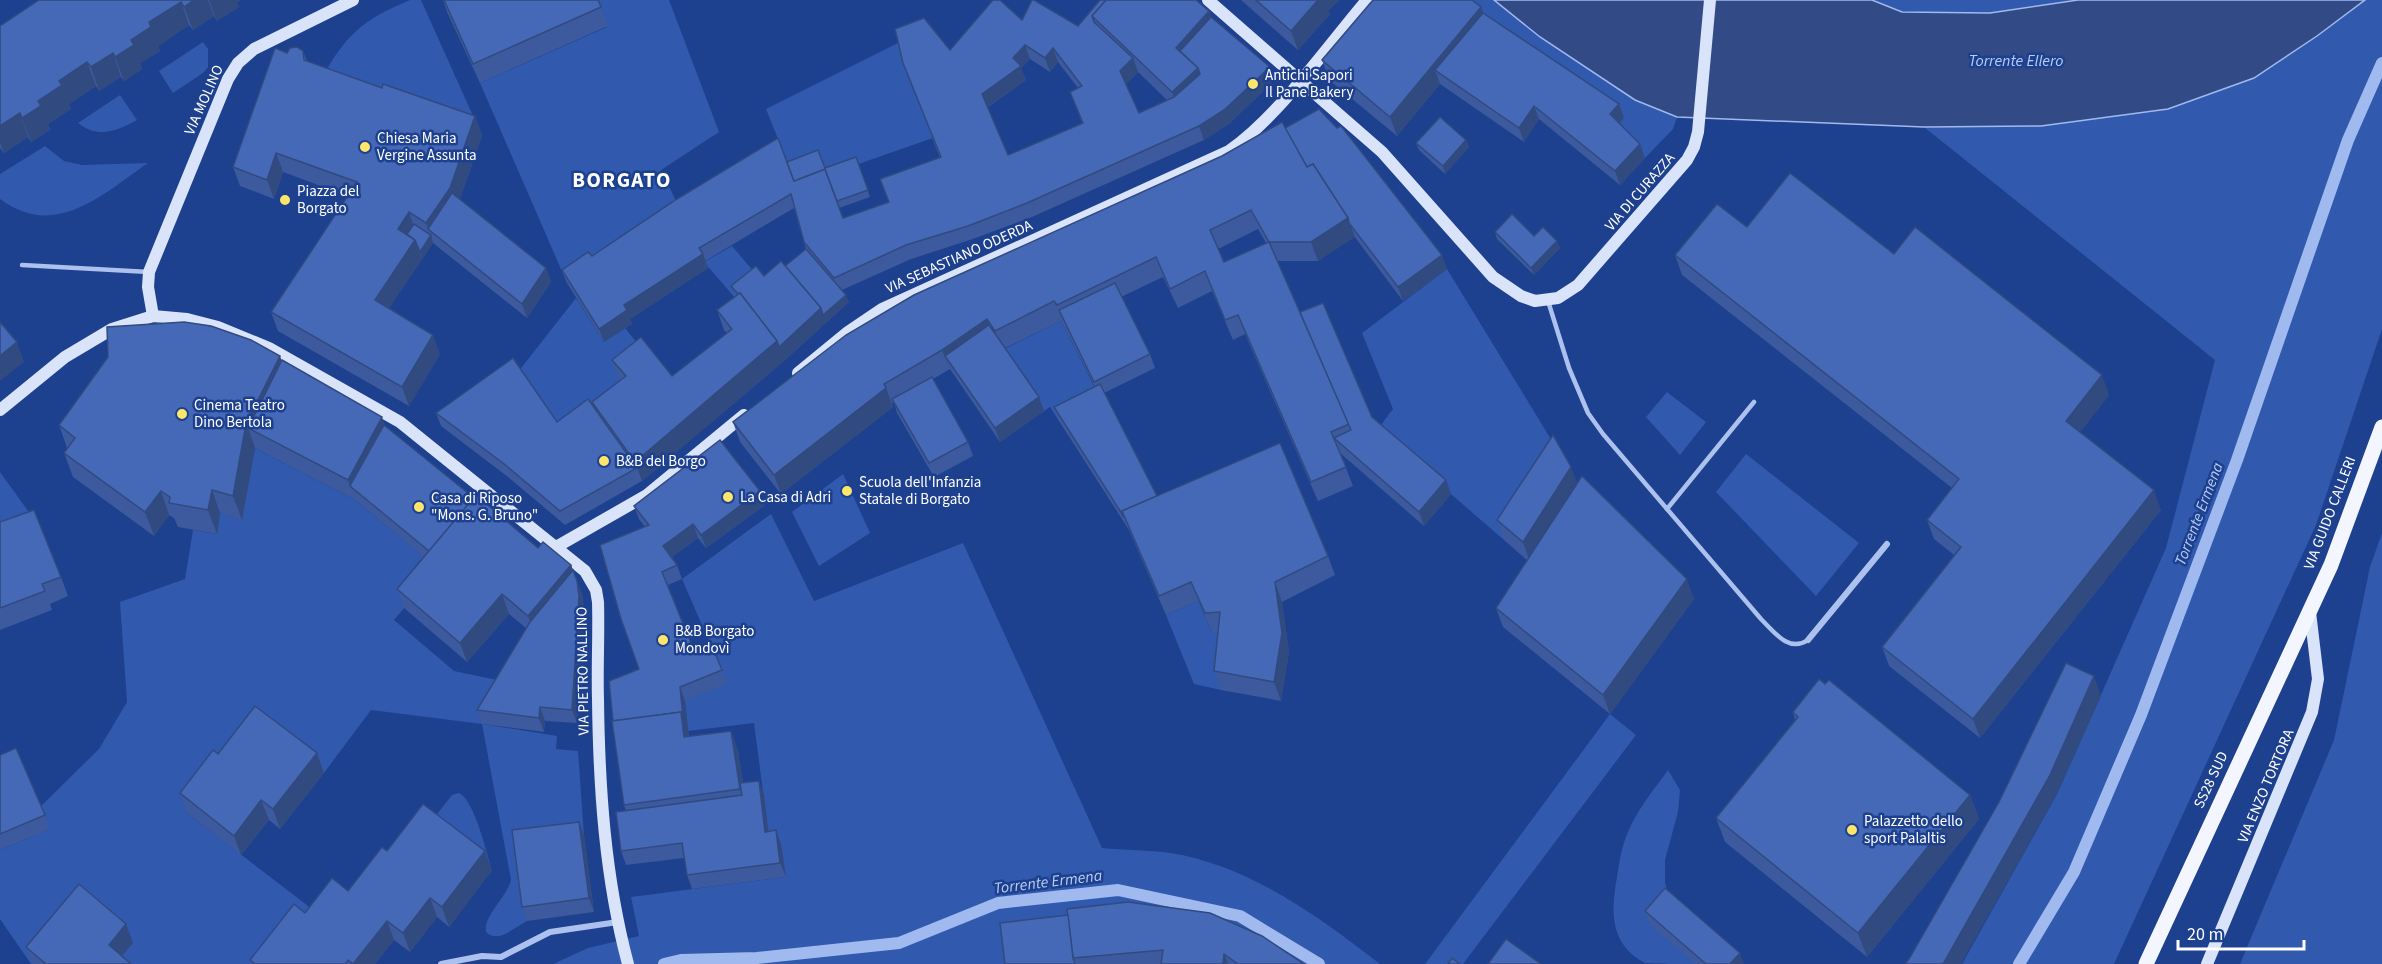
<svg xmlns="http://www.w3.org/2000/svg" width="2382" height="964" viewBox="0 0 2382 964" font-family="'Source Sans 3',sans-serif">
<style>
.green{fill:#3159ad}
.water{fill:#324b86;stroke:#a0baef;stroke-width:1.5}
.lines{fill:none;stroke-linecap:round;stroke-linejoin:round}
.stream{stroke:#a0baef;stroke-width:12}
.lane{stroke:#acc1ed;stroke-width:4.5}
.street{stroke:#acc1ed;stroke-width:6}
.secondary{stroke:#d9e3fa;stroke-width:12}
.primary{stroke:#f3f6ff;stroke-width:15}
.wall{fill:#3c5a9d;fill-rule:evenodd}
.shaded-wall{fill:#314a80}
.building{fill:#4669b7;stroke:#314a80;stroke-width:1.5;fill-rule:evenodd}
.poi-dot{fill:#fde66b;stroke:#1d408f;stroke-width:2}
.labels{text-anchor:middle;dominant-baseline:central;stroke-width:5;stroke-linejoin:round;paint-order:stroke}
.poi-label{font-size:15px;fill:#fff;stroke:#1d408f;text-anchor:start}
.street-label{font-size:15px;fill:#fff;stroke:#1d408f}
.water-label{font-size:16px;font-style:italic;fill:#b8ccf4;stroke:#1d408f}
.district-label{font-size:21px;font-weight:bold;letter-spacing:1.5px;fill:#fff;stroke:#1d408f}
</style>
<rect width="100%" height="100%" fill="#1d408f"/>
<g class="green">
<path d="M410 0H421L482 136 391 104 320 82C344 36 362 20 410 0Z"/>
<polygon points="596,0 669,0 719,132 661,170 682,213 567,283 480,83 607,27"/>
<polygon points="1456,0 1494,0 1540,37 1635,100 1677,117 1673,129 1645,158 1615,128 1623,118"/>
<polygon points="1872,0 2078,0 1990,13 1902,12"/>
<polygon points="2365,0 2382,0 2382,329 2316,525 2114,964 1962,964 2057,794 2166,548 2215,360 1924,127 2041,126 2317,36"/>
<polygon points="203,42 208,49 208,67 203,73 173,93 159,71"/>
<polygon points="900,42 933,138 827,175 821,157 790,169 766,109"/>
<path d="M120 95 137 120C117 131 98 139 78 123Z"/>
<path d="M45 146 64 161 82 165 148 163C102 195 55 240 0 199V174Z"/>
<polygon points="732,246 761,280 736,299 704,262"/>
<polygon points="1447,269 1560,454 1504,540 1377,430 1393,409 1362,333"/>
<polygon points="576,298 604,342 625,328 648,357 633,395 562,435 518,372"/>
<polygon points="1061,321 1101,400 1059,421 1050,407 1044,411 1002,350"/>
<polygon points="1667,392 1706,422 1680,455 1646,417"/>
<path d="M255 448 355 500 438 568 394 620 454 671 507 682 483 724 557 736 556 749 578 751 584 835 518 844 527 921C515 927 498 944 486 932 483 916 507 897 511 880L482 724 371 710 324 773 262 725 187 813 312 909 269 964H31L0 919V850L49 829 40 807 99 749 127 702 120 602 185 579 193 530 217 534 220 513 242 519Z"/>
<polygon points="1746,454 1859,543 1816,596 1716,492"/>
<polygon points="0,472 41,529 0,544"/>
<polygon points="843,474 870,533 819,566 792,512"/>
<path d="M771 514 814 601 963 543 1102 848C1125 850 1149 850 1171 853 1250 866 1318 916 1380 964H553L588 948 639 936 631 897 785 877 770 846 754 723 688 731 685 701 715 655 682 579Z"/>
<polygon points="2382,533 2382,964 2240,964 2334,740 2370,567"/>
<polygon points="1198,601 1212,632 1227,631 1221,690 1194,684 1166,615"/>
<polygon points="1610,714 1636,735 1463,964 1425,964"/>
<path d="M1668 770 1680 790 1678 812 1665 860V882L1670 902 1695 964C1684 964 1653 964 1645 963 1609 944 1611 911 1617 877 1619 864 1621 850 1626 837 1635 812 1653 791 1668 770Z"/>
<path d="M459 793C475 801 486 852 492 870L430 823 452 795Z"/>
</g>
<polygon class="water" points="1494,0 1872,0 1902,12 1990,13 2078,0 2365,0 2317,36 2254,78 2168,109 2041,126 1924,127 1677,117 1635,100 1540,37"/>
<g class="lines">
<g class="stream">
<polyline points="664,964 681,960 757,958 899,943 998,903 1118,890 1240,916 1319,964"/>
<polyline points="2019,964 2074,872 2141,715 2237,460 2348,140 2382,63"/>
</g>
<g class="lane">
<polyline points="22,265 149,272"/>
<path d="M1548 301 1569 368 1588 413 1603 434 1761 619C1774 632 1789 653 1808 640"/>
<polyline points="1667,509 1754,402"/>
</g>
<g class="street">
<polyline points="1808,640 1887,544"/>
<polyline points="441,964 482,956 501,957 550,932 618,922"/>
</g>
<g class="secondary">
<polyline points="1208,0 1382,152 1493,277 1521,296 1535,301 1558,298 1578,285 1687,160 1694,147 1698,132 1710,0"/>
<polyline points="153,316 148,287 149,272 228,79 238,63 254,49 353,0"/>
<path d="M798 373 848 332 882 309 1229 151C1279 116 1327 47 1367 0"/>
<path d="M0 410 65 357 112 329 153 316 187 319 218 327 269 348 400 422 585 571 596 590 598 602C599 635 597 667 598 699 599 788 605 878 628 964"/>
<polyline points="556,547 647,495 744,415"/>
<polyline points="2207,964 2312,712 2318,679 2310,612"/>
</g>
<polyline class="primary" points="2146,964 2331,565 2382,427"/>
</g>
<g class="wall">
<polygon points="39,0 241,0 237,3 239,7 217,21 214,16 193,30 189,25 158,46 160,51 140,63 142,69 124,81 121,77 99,91 96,86 69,104 71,109 48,124 50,130 31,142 28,137 4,153 0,148 0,26"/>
<polygon points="443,0 598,0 608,26 480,83 447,12"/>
<path d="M1100 0 1209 11 1211 17 1275 80 1229 124 1204 140 1032 217 973 239 911 259 842 290 849 302 784 361 642 481 565 525 508 477 441 426 436 413 557 422 594 407 592 402 620 380 612 360 672 376 727 333 724 330 717 310 735 296 731 286 764 276 785 266 806 249 794 208 705 261 708 268 630 319 632 324 604 342 567 283 562 270 592 256 856 157 870 197 839 208 843 218 888 202 940 158 903 63 950 50 1022 20 1078 26ZM1030 59 1050 72 1058 62 1078 88 1070 92 1082 123 1008 155 988 107 1026 80 1021 68ZM1138 72 1167 100 1139 113 1126 84Z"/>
<polygon points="1241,0 1339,0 1328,11 1330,14 1298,50"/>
<polygon points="1483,13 1624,118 1619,123 1640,144 1645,158 1620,185 1539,119 1524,142 1440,84 1397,136 1329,80 1322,60"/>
<polygon points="303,51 307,61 382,88 475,116 482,136 460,199 546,268 551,282 527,318 433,243 389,308 440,354 409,406 278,331 271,312 348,196 283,172 274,199 240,186 233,167"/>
<path d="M1285 128 1447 269 1403 301 1354 236 1318 261H1277L1300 312 1372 417 1451 494 1424 526 1340 453 1353 486 1318 501 1245 334 1233 340 1212 291 1178 308 1163 277 1121 297 1150 354 1155 368 1104 393 1157 496 1328 556 1335 575 1282 602 1289 652 1281 701 1221 690 1214 671 1218 632H1212L1198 601 1166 615 1129 530 1059 421 1054 407 1095 387 1061 321 1005 348 1044 411 1000 442 950 369 933 379 968 442 973 456 934 477 897 413 894 402 892 403 893 407 781 494 740 442 733 422ZM1258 229 1266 243 1224 262 1218 249Z"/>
<polygon points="1466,140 1469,147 1445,174 1419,150 1416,143"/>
<polygon points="1747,227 1894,254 2109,395 2080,432 2161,510 1980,738 1889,666 1882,647 1954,555 1934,539 1927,520 1952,488 1682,275 1675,255"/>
<polygon points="1495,232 1534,236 1557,241 1560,248 1534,275 1497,239"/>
<polygon points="282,360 386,427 538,548 571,565 582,594 584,609 577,723 545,721 544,732 482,724 477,710 526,628 509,614 467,662 404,608 397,589 424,557 355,500 255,448 242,520 220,513 217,534 178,527 174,518 169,515 154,536 73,477 64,453 67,448 59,425"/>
<polygon points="1577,483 1694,599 1610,714 1503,627 1496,608 1527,560 1504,540 1497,520"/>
<polygon points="760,491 765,505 706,548 698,538 672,557 677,565 682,579 668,585 693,648 722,670 727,684 685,701 689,737 731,731 738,751 743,783 764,794 768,832 776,830 781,844 786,877 692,889 687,875 684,858 626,865 621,851 626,811 624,805 614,721 639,669 645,527 639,519 634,506"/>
<polygon points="0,522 61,577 68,596 50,604 52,610 0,630"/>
<polygon points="1793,712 1970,795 1979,819 1867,957 1725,842 1716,818 1795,720"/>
<polygon points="218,754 324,773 280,829 269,820 241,855 187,813 180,793"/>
<polygon points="0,755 45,815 50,829 0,850"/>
<polygon points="579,822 584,835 594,912 527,921 522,907"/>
<polygon points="387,851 492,870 449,927 437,917 410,952 394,940 375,964 252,964 250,960 305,913 348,891"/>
<polygon points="1645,911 1744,964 1695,964 1650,925"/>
<polygon points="1000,923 1304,964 1005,964"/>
<polygon points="133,943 122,956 131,964 32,964 26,947"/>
</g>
<g class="shaded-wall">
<polygon points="194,0 208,0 214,16 193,30 184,7"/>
<polygon points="209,0 241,0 237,3 239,7 217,21"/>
<polygon points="1318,0 1339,0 1328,11 1330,14 1298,50 1291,31"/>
<polygon points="181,2 189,25 158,46 160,51 140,63 142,69 124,81 115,57 149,22"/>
<polygon points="1481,7 1488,27 1435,70 1440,84 1397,136 1390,117"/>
<polygon points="1209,11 1216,30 1187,62 1176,48"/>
<polygon points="1025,45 1030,59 1021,68 1026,80 987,107 982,94"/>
<polygon points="1053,48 1058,62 1050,72 1045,58"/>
<polygon points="113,53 121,77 99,91 91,67"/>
<polygon points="1133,58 1138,72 1125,85 1120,71"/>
<polygon points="87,62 96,86 69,104 71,109 48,124 50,130 31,142 22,118 59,81"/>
<polygon points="1270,67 1275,80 1229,124 1204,140 1199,126"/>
<polygon points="1198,68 1205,88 1179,111 1172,92"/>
<polygon points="1619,104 1624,118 1615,128 1610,114"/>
<polygon points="1534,106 1539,119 1524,142 1519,128"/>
<polygon points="20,113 28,137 4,153 0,143 0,126"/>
<polygon points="475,116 482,136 457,207 428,229 426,223"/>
<polygon points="1466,140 1469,147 1445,174 1443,166"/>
<polygon points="1640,144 1645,158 1620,185 1615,171"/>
<polygon points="276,153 283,172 274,199 267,180"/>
<polygon points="409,212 416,232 408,244 398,229"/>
<polygon points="1348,218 1355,237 1318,261 1311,242"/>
<polygon points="431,235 433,243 422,259 420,252"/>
<polygon points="415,240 422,259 382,319 375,300"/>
<polygon points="1557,241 1560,248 1534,275 1531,268"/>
<polygon points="703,254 708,268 630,319 632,324 604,342 599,329 624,305"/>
<polygon points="1442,255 1447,269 1403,301 1398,287"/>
<polygon points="546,268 551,282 527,318 522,304"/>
<polygon points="846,295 849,302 784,361 642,481 635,462 777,341 821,308"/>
<polygon points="987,319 994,339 945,356 950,369 942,350"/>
<polygon points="433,335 440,354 409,406 402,387"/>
<polygon points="17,342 24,362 0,381 0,356"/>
<polygon points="280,356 289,380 248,428 255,448 242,520 233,496 246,424"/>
<polygon points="2102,375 2109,395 2073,441 2066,421"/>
<polygon points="886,388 893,407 781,494 774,475"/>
<polygon points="1039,397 1044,411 1000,442 995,428"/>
<polygon points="382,417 389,437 350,486 348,480"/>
<polygon points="1571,467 1579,487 1530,562 1523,542"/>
<polygon points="1446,480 1451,494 1424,526 1419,512"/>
<polygon points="212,490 220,513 217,534 208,510"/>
<polygon points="2154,490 2161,510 1980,738 1973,719"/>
<polygon points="161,491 169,515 154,536 145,512"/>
<polygon points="760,491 765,505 706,548 701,535"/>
<polygon points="693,524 698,538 668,560 663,546"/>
<polygon points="571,565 582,594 584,609 577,723 572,710 535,636 528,616"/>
<polygon points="1687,579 1694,599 1610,714 1603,695"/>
<polygon points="1275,582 1282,602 1289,652 1281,701 1274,682"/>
<polygon points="502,594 509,614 467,662 460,643"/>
<polygon points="2094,676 2101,696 2057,794 1961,964 1943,964"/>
<polygon points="680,687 685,701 691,756 684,737 681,712"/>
<polygon points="540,707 545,721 544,732 539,718"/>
<polygon points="731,731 738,751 747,809 740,789"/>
<polygon points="317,753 324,773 280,829 273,809"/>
<polygon points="759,781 764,794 770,846 765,832"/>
<polygon points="1970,795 1979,819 1867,957 1858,933"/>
<polygon points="261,800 269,820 241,855 234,836"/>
<polygon points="579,822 584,835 594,912 589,898"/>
<polygon points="776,830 781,844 786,877 780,863"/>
<polygon points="485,851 492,870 449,927 442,907"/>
<polygon points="430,898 437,917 410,952 403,933"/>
<polygon points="387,921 394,940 375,964 353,964"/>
<polygon points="126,924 133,943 115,964 109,945"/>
<polygon points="1740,953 1744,964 1730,964"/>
<polygon points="1224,954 1228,964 1223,964"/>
</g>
<g class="building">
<polygon points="39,0 194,0 184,7 181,2 149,22 151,27 131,40 134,45 115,57 113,53 91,67 87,62 59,81 62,85 38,101 41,106 22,118 20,113 0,126 0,26"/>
<polygon points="444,0 598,0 601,7 473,64"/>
<path d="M993 0H1000L1022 20 1032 0H1034L1078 26 1100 0H1106L1092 16 1094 22 1133 58 1120 71 1139 113 1174 97 1200 74 1198 68 1180 51 1211 17 1270 67 1224 110 1199 126 1027 203 968 226 906 245 834 278 804 242 791 194 699 248 703 254 624 305 627 310 599 329 562 270 588 252 592 256 677 199 778 138 794 181 825 169 843 218 889 202 880 179 941 157 903 63 895 29 924 18 950 50ZM1025 45 1045 58 1053 48 1082 86 1070 92 1083 123 1008 155 982 94 1021 66 1013 58Z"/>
<polygon points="1106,0 1196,0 1209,11 1176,48 1198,68 1172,92 1092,16"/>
<polygon points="1256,0 1318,0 1291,31"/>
<polygon points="1373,0 1472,0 1481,7 1390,117 1322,60"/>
<polygon points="1483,13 1619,104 1610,114 1640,144 1615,171 1534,106 1519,128 1435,70"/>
<polygon points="297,47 303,51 304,60 382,88 383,84 475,116 450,188 426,223 409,212 398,229 415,240 375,300 433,335 402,387 271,312 357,182 276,153 267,180 233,167 275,48 287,53 290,48"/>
<polygon points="1319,109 1337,128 1341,126 1442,255 1398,287 1349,223 1348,218 1313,164 1307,167 1285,128"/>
<polygon points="1440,117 1466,140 1443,166 1416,143"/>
<path d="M1282 122 1307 167 1313 164 1348 218 1311 242H1269L1349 424 1331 432 1346 467 1311 482 1238 315 1225 320 1205 271 1170 289 1156 257 1057 305 1054 301 995 331 987 319 942 350 884 384 886 388 774 475 733 422 846 335 914 295 1222 156ZM1251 210 1269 242 1224 262 1210 230Z"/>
<polygon points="818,150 825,168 856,157 868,190 837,201 825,169 794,181 787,162"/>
<polygon points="1790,173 1894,254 1915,227 2102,375 2066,421 2154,490 1973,719 1882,647 1961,547 1927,520 1959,479 1675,255 1717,204 1747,227"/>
<polygon points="452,193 546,268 522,304 428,229"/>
<polygon points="1512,214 1534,236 1543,227 1557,241 1531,268 1495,232"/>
<polygon points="414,224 431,235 420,252 415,240 407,234"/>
<polygon points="806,249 846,295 823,315 821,308 785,266"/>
<polygon points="781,261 821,308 779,347 777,341 740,293 738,294 731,286 756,266 764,276"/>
<polygon points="1115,283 1150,354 1094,382 1059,310"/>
<polygon points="740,293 777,341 635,462 592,402 626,376 612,360 641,337 672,376 732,329 717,310"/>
<polygon points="1323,303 1372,417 1446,480 1419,512 1334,438 1351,430 1300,312"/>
<polygon points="0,322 17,342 0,356"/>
<polygon points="184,322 211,326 251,340 280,356 246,424 233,496 212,490 208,510 169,503 170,497 161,491 145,512 64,453 75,438 59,425 108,357 107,327"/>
<polygon points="989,325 1039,397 995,428 945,356"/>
<polygon points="513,358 557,422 588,399 637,468 560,511 503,463 436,413"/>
<polygon points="282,360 382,417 348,480 248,428"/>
<polygon points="932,377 968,442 929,463 892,399"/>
<polygon points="1100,384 1157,496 1122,511 1124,517 1054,407"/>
<polygon points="384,425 474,498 429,551 350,486"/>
<polygon points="1553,435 1571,467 1523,542 1497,520"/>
<polygon points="720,440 760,491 701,535 693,524 663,546 677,565 662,572 693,648 710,641 722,670 680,687 683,717 681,712 613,721 609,681 639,669 621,619 600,545 649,525 634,506"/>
<polygon points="1280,443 1328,556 1275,582 1282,633 1274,682 1214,671 1220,612 1205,613 1191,582 1159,596 1122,511"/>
<polygon points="1582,476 1687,579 1603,695 1496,608"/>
<polygon points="476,495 538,548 543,542 571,565 528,616 502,594 460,643 397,589"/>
<polygon points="34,510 61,577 42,584 45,591 0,608 0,522"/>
<polygon points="573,570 577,581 579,596 572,710 540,707 539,718 477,710 530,622"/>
<polygon points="2066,663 2094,676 2050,775 1943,964 1905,964 1909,959 1999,802"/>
<polygon points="1819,679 1825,684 1829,680 1970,795 1858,933 1716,818 1798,717 1793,712"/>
<polygon points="255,706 317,753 273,809 261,800 234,836 180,793 213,750 218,754"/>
<polygon points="681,712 684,737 731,731 740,789 624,805 612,721"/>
<polygon points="16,748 45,815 0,834 0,755"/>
<polygon points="759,781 765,832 776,830 780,863 687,875 682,843 621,851 616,812 742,795 740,783"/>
<polygon points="423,804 485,851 442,907 430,898 403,933 387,921 353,964 348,960 345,964 255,964 250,960 294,904 305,913 332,878 348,891 382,847 387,851"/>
<polygon points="579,822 589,898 522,907 512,830"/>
<polygon points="79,884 126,924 109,945 131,964 46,964 26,947"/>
<polygon points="1665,888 1740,953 1730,964 1706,964 1645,911"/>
<polygon points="1128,902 1210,913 1262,936 1304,964 1238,964 1224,954 1223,964 1161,964 1163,950 1073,958 1067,909"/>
<polygon points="1068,915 1073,958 1075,964 1005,964 1000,923"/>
<polygon points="1506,939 1541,964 1488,964"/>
<polygon points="1452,958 1460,964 1448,964"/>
</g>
<g class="poi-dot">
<circle cx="1253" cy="84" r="6"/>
<circle cx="365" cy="147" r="6"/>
<circle cx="285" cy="200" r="6"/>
<circle cx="182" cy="414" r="6"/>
<circle cx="604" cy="461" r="6"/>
<circle cx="847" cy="491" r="6"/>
<circle cx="728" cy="497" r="6"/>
<circle cx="419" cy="507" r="6"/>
<circle cx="663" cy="640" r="6"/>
<circle cx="1852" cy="830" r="6"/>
</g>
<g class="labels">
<g class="poi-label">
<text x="1265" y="75">Antichi Sapori<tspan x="1265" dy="17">Il Pane Bakery</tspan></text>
<text x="377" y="138">Chiesa Maria<tspan x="377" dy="17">Vergine Assunta</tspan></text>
<text x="297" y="191">Piazza del<tspan x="297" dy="17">Borgato</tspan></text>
<text x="194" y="405">Cinema Teatro<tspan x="194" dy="17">Dino Bertola</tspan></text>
<text x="616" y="461">B&amp;B del Borgo</text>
<text x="859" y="482">Scuola dell'Infanzia<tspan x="859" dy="17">Statale di Borgato</tspan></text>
<text x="740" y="497">La Casa di Adri</text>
<text x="431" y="498">Casa di Riposo<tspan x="431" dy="17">"Mons. G. Bruno"</tspan></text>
<text x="675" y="631">B&amp;B Borgato<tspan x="675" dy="17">Mondovì</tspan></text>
<text x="1864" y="821">Palazzetto dello<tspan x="1864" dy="17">sport PalaItis</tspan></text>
</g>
<g class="street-label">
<text transform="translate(204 100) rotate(-66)">VIA MOLINO</text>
<text transform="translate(1640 192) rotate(-49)">VIA DI CURAZZA</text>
<text transform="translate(959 257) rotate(-24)">VIA SEBASTIANO ODERDA</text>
<text transform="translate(2330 513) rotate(-69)">VIA GUIDO CALLERI</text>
<text transform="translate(583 671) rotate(-91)">VIA PIETRO NALLINO</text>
<text transform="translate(2211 780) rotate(-65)">SS28 SUD</text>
<text transform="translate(2266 786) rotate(-67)">VIA ENZO TORTORA</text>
</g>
<g class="water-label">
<text x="2016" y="61">Torrente Ellero</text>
<text transform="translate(2199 514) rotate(-69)">Torrente Ermena</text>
<text transform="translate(1048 882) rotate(-7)">Torrente Ermena</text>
</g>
<g class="district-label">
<text x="622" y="180">BORGATO</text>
</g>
</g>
<path d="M2178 940v9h126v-9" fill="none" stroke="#ffffff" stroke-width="3"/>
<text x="2187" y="940" font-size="18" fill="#ffffff" stroke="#1d408f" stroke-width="4.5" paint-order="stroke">20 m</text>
</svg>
